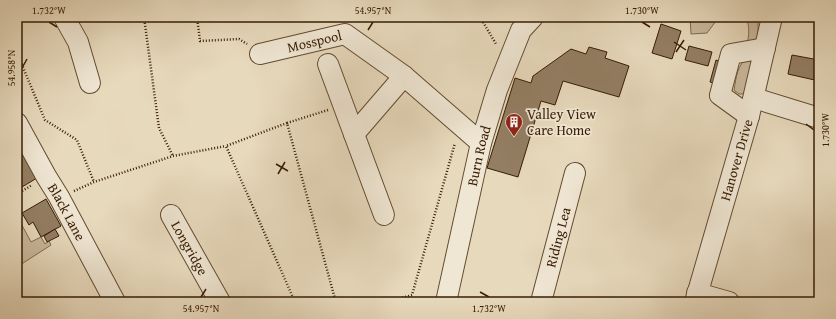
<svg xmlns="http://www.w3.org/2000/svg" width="836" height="319" viewBox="0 0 836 319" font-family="'Gentium Book Plus',serif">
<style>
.green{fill:#c9b99d;stroke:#806a50}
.building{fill:#937e63;stroke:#371c03}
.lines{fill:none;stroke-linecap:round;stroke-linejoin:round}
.minor-casing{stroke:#634b31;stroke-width:22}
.path{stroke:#371c03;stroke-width:2.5;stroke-dasharray:1 2;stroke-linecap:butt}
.minor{stroke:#efe6d3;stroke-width:20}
.ticks{fill:none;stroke:#371c03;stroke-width:1.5}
.labels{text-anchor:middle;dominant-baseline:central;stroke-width:3.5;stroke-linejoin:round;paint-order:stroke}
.street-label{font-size:14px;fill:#371c03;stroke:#efe6d3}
.poi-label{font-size:14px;fill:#371c03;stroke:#efe6d3;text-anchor:start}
.neatline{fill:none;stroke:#371c03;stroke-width:1.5}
.ticks-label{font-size:10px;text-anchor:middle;fill:#371c03}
</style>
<rect width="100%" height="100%" fill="#e7d9bc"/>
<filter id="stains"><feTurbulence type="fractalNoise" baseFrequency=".005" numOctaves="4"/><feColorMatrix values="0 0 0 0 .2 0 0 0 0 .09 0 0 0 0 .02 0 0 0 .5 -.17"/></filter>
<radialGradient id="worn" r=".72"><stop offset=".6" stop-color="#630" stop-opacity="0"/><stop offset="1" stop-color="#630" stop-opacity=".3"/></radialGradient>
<g class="green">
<polygon points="690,17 719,17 707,33 691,34"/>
<path d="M746 17H754L758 22V42L747 45C749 35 750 27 746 17Z"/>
<path d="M749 57 754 61 747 89 743 94H739L734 90C736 79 737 63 749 57Z"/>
<polygon points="17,216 31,242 41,237 45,244 49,241 51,245 17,267"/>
</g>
<g class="building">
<polygon points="661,24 681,31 672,59 652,53"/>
<polygon points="689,46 712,52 708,66 685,60"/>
<polygon points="589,47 607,52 605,58 629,66 619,97 563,81 555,105 541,101 518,177 487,168 515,78 531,83 533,76 571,49 586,54"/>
<polygon points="792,55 819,60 819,81 788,74"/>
<polygon points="716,60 732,65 726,86 710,82"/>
<polygon points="23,150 37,178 22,187 17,179 17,153"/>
<polygon points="17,179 22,187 17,190"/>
<polygon points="46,199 61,226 41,237 33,222 29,225 22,213"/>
<polygon points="55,229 59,236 47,242 44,236"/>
</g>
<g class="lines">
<defs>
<g id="minor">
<polyline points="64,17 78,42 90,83"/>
<path id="s1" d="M260 54 345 34 404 76 481 143"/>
<polyline points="328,64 384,215"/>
<polyline points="754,98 819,118"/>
<polyline points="749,116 720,95 731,54 765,48"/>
<path id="s2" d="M17 123 46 176 59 197 115 302"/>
<polyline points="354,134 404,76"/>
<path id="s3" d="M171 215 220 302"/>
<polyline points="697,293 729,302"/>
<path id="s4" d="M446 302 481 143 497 90 521 30 533 17"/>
<path id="s5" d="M541 302 575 173"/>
<path id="s6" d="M695 302 749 116 772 17"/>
</g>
</defs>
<use href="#minor" class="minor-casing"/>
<g class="path">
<polyline points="144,17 159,128 173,156"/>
<polyline points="197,17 200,41 239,39 247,44"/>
<polyline points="480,17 496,44"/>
<polyline points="17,53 45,120 77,140 94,182"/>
<polyline points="328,110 287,123 335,299"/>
<polyline points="287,123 226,146 295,302"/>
<polyline points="74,191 94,182 173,156 226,146"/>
<polyline points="17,194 32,185"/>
<polyline points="329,302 335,299 356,302"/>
<polyline points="388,302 412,295 455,143"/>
</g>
<use href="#minor" class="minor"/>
</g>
<path class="ticks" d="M49 22 57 27M642 22 650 27M368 30 373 22M674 42 686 50M676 52 684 40M22 68 27 59M806 124 814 130M276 164 288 171M278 174 285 162M480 292 489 297M201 297 206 289"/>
<defs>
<symbol id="building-pin" viewBox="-11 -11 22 30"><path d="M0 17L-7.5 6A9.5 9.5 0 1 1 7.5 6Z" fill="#8f2418" stroke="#efe6d3"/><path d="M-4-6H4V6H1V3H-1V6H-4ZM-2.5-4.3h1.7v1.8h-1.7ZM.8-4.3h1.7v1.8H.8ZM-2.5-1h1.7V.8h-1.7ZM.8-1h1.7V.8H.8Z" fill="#fff"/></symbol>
</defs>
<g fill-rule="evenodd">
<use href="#building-pin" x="504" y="112" width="20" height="27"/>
</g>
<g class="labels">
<g class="street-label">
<text stroke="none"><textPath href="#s1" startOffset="56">Mosspool</textPath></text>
<text stroke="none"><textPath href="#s4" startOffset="150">Burn Road</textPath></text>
<text stroke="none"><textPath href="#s6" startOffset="148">Hanover Drive</textPath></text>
<text stroke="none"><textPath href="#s2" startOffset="102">Black Lane</textPath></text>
<text stroke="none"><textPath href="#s5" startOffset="67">Riding Lea</textPath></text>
<text stroke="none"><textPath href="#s3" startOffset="38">Longridge</textPath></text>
</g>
<g class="poi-label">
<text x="527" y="114">Valley View<tspan x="527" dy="16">Care Home</tspan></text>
</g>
</g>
<rect width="836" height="319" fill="none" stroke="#e7d9bc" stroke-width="44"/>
<rect x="22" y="22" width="792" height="275" class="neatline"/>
<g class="ticks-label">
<text x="49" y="14">1.732°W</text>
<text x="373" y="14">54.957°N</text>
<text x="642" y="14">1.730°W</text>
<text transform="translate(11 68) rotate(-90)" y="4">54.958°N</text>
<text transform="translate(825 130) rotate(-90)" y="4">1.730°W</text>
<text x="201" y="312">54.957°N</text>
<text x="489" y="312">1.732°W</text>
</g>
<rect width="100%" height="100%" filter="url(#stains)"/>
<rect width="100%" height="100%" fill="url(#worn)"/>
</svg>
